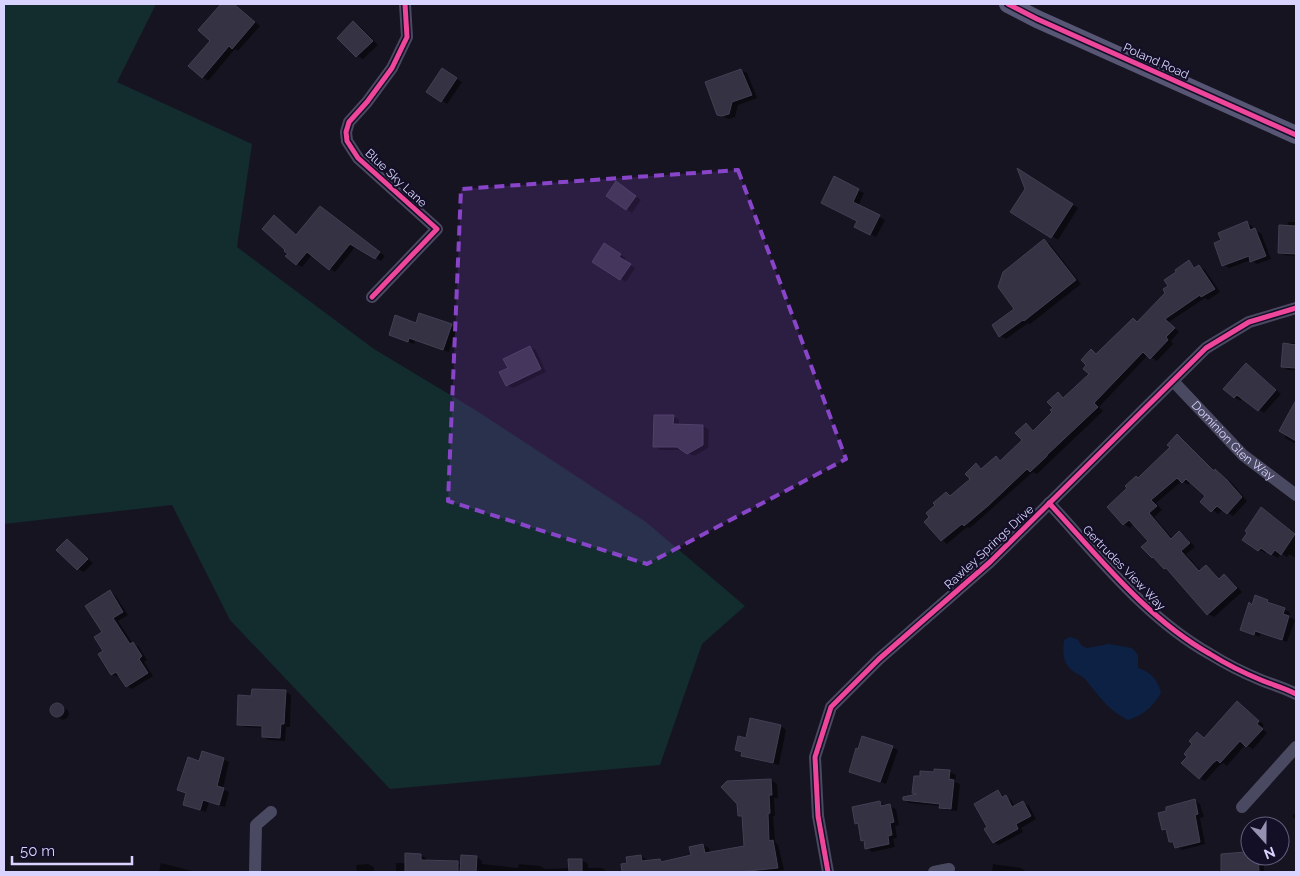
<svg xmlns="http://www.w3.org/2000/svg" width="1300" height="876" viewBox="0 0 1300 876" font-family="Raleway,sans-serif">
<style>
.green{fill:#132c2d}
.water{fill:#0d2144}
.shadow{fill:#0007}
.building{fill:#343243;stroke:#433f54}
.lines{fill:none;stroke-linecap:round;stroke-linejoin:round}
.street{stroke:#4a4962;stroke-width:12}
.secondary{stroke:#575674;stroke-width:18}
.cycleway-casing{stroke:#130f26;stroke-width:8}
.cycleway{stroke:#ed469a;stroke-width:5}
.marked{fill:#8945c9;fill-opacity:0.2;stroke:#8945c9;stroke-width:4;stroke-dasharray:10 6;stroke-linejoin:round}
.labels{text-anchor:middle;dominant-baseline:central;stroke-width:4.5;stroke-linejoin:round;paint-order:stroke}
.street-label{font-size:12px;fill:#d9d4ff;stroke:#130f26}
</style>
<rect width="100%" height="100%" fill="#161421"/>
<polygon class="green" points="4,4 156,4 117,82 252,144 237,247 374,349 477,411 646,522 745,606 702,644 660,765 390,789 230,620 172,505 4,524"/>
<path class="water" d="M1070 637 1077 639 1082 646 1087 648 1109 644 1132 648 1138 655V668C1151 672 1158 680 1161 693 1153 706 1144 715 1128 720 1108 710 1100 697 1086 680 1081 674 1072 673 1068 666 1062 658 1063 649 1064 640Z"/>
<g class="shadow">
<polygon points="223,4 235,4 260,26 238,51 235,49 208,81 203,77 212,40 200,30"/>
<polygon points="354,23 359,26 378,45 363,59 357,56 339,38"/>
<polygon points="741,70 747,73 757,98 738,105 735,117 729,119 718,114"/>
<polygon points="448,73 462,82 447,104 442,100"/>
<polygon points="1019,171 1078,208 1058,240 1012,211 1026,189"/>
<polygon points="834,178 864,193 858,206 885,220 876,237 861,229 858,221"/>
<polygon points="622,186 641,200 632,213 607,195"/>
<polygon points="325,211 385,256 381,261 356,246 335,272 312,255 302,267 297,264 289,254 274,217 297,235"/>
<polygon points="1288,222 1296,222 1296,256 1284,255 1279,252"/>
<polygon points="1246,223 1252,226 1254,230 1261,233 1271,259 1257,264 1251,260 1229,268 1224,265 1223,241"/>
<polygon points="1044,241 1050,244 1081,284 1030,324 1028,323 1006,339 1000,336 1016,310"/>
<polygon points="605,245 626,258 624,261 635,268 626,282 594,262"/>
<polygon points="1189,262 1197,268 1199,266 1205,270 1220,292 1208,300 1205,298 1169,322 1179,332 1171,341 1173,344 1157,361 1148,355 1099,407 1103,411 1037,474 1033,472 970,528 967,527 947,544 942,540 946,494 951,497 972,480 976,465 983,470 996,458 1001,461 1023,441 1026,425 1034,431 1054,412 1058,394 1065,399 1091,374 1092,351 1098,354 1133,320 1138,323 1167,293 1170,286"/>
<polygon points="417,324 451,325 457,328 449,352 415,340 414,344 396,337"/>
<polygon points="1290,343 1296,343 1296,370 1288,370 1282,366"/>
<polygon points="530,347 536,350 546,372 513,388 507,385 509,368"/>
<polygon points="1246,364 1281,394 1264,413 1243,398 1240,401 1234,397"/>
<polygon points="1290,413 1296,417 1296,444 1285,438"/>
<polygon points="673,416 679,420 679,426 703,426 709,430 708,448 694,456 684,450 660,450 655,446"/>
<polygon points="1178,435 1183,439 1215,471 1221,474 1233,484 1247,501 1233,516 1223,509 1218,514 1202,502 1207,496 1191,482 1188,485 1182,481 1156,503 1162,510 1154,517 1173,539 1180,533 1185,536 1195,547 1186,554 1201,571 1206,567 1212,570 1220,579 1224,576 1230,579 1242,592 1214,617 1208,614 1170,571 1152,557 1149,541 1134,523 1130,528 1124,524 1139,479 1171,447"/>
<polygon points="1262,508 1296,534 1296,558 1289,554 1287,557 1281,553 1278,558 1267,551 1265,553 1244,540"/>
<polygon points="67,541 93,563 84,572 78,569"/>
<polygon points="110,592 115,595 128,615 118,621 133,644 139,647 147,660 144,662 153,676 132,689 127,686 120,676 118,677 112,674 104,651 103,633"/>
<polygon points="1267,601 1290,612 1289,617 1295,620 1287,642 1261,633 1259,637 1242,629 1253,606"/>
<polygon points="285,691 291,695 290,727 286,727 285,741 269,740 263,737 263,728 244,727 238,724 252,697"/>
<polygon points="1237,703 1264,725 1262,728 1267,733 1253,749 1245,745 1227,766 1223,763 1219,766 1205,781 1200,778 1188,756 1197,734 1205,739"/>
<polygon points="57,704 68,710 69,714 67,718 63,720 52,714 51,710 53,706"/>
<polygon points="781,726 786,730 779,765 748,758 737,749 747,739"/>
<polygon points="892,747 898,750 886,784 850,771"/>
<polygon points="223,759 229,762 223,789 229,792 225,807 209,802 206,812 184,804 187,794 179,790"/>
<polygon points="935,770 950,772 956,775 955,782 960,784 957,811 946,810 941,806 910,803 904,800 919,795 914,792 935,774"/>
<polygon points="771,780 777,784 778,798 774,798 775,816 773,816 775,842 778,845 784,870 770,872 626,872 625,866 641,856 647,860 647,862 660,860 664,863 693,856 703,845 709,848 710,853 745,847 744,818 739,816 738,803 728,783"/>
<polygon points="998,792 1011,800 1015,807 1023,803 1029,806 1036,819 1021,828 1023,832 999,845 993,842 989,828"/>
<polygon points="1195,801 1200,804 1204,817 1200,818 1205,844 1182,850 1170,842 1168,832 1163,829"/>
<polygon points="880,803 896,809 899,825 895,826 897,838 893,839 895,847 872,852 867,848 865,842 862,840 859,825 856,823"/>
<polygon points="1296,812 1296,820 1292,816"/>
<polygon points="1245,853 1250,856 1258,856 1264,860 1264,872 1222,872 1222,855"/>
<polygon points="420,855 426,858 426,862 461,864 477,857 482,861 482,864 518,868 519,864 540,866 545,869 570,868 570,861 582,860 588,864 588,868 602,868 608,872 375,872 396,871 396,863 406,863"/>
<polygon points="161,863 196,872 159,872"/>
<polygon points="368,864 374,867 374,872 357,872 356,865"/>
<polygon points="993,864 1021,868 1027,872 992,872"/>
</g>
<g class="building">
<polygon points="221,4 234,4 255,22 232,49 229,46 202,78 188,66 210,41 198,30"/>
<polygon points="353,21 373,41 356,57 337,38"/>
<polygon points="442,68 457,78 441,102 426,92"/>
<polygon points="741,69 752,95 732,102 729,114 722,116 717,115 705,82"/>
<polygon points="1017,168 1073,204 1051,238 1010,212 1025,189"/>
<polygon points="834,176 859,189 853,202 880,215 870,235 854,227 857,221 821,203"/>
<polygon points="616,181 636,196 626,210 606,196"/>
<polygon points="320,206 380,252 375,259 350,244 329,270 307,252 296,265 285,256 288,254 284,251 285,250 262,229 274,215 296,235"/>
<polygon points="1247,221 1250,230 1255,228 1266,256 1250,262 1249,256 1222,266 1214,243 1221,240 1218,233"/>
<polygon points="1279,225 1296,226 1296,254 1278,253"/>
<polygon points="1044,239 1076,280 1024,321 1023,320 999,337 992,325 1014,309 998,287 1003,272"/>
<polygon points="604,243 621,254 619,257 631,264 620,280 592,262"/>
<polygon points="1189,260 1194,268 1199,265 1215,289 1201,297 1200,295 1165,319 1175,328 1166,337 1168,340 1150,359 1143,352 1094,403 1098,407 1047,455 1047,456 1030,472 1027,469 989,505 964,526 962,524 941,541 924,522 929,517 926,513 935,505 933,503 946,492 950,496 970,479 965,474 976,463 981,469 996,456 1000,461 1022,440 1015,433 1026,423 1033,431 1052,412 1050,410 1053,408 1047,402 1058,392 1063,398 1089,374 1083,369 1086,365 1081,360 1091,349 1096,354 1133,318 1137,322 1165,293 1163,289 1168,286 1164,280 1176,272 1175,270"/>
<polygon points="419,313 452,324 443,350 409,338 408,342 389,335 395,315 416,323"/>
<polygon points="1283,343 1296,345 1296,368 1281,367"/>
<polygon points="530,346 541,369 506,386 499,372 508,368 503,359"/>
<polygon points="1246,363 1276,390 1258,411 1237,395 1234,398 1223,389"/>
<polygon points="1296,400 1296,441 1279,431"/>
<polygon points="654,415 674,415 673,424 703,425 703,445 687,454 677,447 653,447"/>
<polygon points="1177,434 1214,471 1215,469 1227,480 1242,497 1227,514 1217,506 1211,512 1200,502 1205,496 1186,479 1182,483 1177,478 1151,500 1157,506 1149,513 1171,539 1179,531 1190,543 1181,551 1199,571 1206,565 1219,579 1224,574 1237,588 1207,615 1166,568 1164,569 1153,557 1152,558 1141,547 1148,541 1129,520 1123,525 1107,507 1127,488 1125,486 1136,476 1138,478 1170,447 1167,445"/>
<polygon points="1261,507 1295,534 1281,555 1275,550 1271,555 1261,548 1258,551 1242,540 1247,533 1245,531"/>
<polygon points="67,539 88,559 77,570 56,550"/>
<polygon points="110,590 123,612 113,618 130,644 133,642 142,656 139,659 148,673 126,687 116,672 111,675 98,654 103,651 94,637 102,632 85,606"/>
<polygon points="1255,595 1268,600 1267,602 1285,608 1283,614 1289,616 1282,640 1255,631 1254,635 1240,630 1249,602 1252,605"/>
<polygon points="252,689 286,690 284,724 281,724 280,738 262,737 262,726 237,725 238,695 251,696"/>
<polygon points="1237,701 1259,721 1257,724 1263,729 1246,747 1240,741 1220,763 1217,760 1213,763 1199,779 1181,763 1187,757 1184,754 1192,744 1189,741 1197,732 1204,738"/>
<circle cx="57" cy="710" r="7"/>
<polygon points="750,718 781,725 773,763 741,756 742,752 735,750 738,736 746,738"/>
<polygon points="862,736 893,746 880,782 849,772 856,748 858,749"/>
<polygon points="202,751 224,758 217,786 224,788 219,805 203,800 200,810 183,805 186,793 177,790 188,757 199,761"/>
<polygon points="934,769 950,770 949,779 954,780 951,809 939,808 940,804 903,800 903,797 917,794 912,793 914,776 920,776 920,771 934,772"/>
<polygon points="771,779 772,795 769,795 770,813 768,814 769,841 773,840 778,868 738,872 622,872 621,864 627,863 626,857 641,855 642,861 660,859 661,862 691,855 689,847 703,844 705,853 744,846 742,816 738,816 737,804 721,787 727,781"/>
<polygon points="998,790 1002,797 1006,795 1012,807 1023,801 1031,816 1016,824 1018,829 993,843 984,829 987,827 974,804"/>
<polygon points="1195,799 1198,814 1195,815 1200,842 1175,848 1173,842 1169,842 1166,829 1162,830 1158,813 1166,811 1166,807"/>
<polygon points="880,801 881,806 890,804 894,822 890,823 892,835 888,836 889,844 865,849 864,840 861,841 858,823 855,824 852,807"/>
<polygon points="1245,852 1245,855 1258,856 1259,872 1221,872 1221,854"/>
<polygon points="405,853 421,854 421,860 458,861 458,872 405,872"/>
<polygon points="461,855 477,856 476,872 460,872"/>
<polygon points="568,859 582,859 582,872 569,872"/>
</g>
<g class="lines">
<g class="street">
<polyline points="372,297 437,229 358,158 347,141 346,132 349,122 367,102 392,68 407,37 405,4"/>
<path id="s1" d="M1173 381 1243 455 1296 495"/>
<path d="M1049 503C1099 557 1146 618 1210 654 1226 664 1244 673 1261 680 1273 685 1285 688 1296 694"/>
<polyline points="1242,807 1296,747"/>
<polyline points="255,872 256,825 271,812"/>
<polyline points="828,872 818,816 815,757 831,707 879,659 990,562 1206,348 1249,322 1296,308"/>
<polyline points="934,872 949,869"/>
</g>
<polyline class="secondary" points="1008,4 1037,19 1296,135"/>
<defs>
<g id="cycleway">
<polyline points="1008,4 1037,19 1296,135"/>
<polyline points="372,297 437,229 358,158 347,141 346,132 349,122 367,102 392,68 407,37 405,4"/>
<path d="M1049 503C1099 557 1146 618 1210 654 1226 664 1244 673 1261 680 1273 685 1285 688 1296 694"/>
<polyline points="828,872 818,816 815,757 831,707 879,659 990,562 1206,348 1249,322 1296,308"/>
</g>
</defs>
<use href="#cycleway" class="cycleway-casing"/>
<use href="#cycleway" class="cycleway"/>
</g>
<path class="marked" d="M738 170 846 459 647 564 448 501 461 189Z"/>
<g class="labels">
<g class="street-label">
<text transform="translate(1156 61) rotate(24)">Poland Road</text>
<text transform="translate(396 178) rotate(43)">Blue Sky Lane</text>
<text stroke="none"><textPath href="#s1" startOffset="85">Dominion Glen Way</textPath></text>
<text transform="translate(989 547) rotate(-43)">Rawley Springs Drive</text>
<text transform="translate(1124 568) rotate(46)">Gertrudes View Way</text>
</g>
</g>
<rect width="1300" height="876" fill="none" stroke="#d9d4ff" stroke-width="10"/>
<g transform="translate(1265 841) rotate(159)"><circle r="24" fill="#130f26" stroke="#625e7d"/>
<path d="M0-4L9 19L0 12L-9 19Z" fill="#9591b1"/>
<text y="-8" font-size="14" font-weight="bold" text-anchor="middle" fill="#d9d4ff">N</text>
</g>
<path d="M12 856v8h120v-8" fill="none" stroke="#d9d4ff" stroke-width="2.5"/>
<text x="20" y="856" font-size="15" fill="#d9d4ff" stroke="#130f26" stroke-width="4" paint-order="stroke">50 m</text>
</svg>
